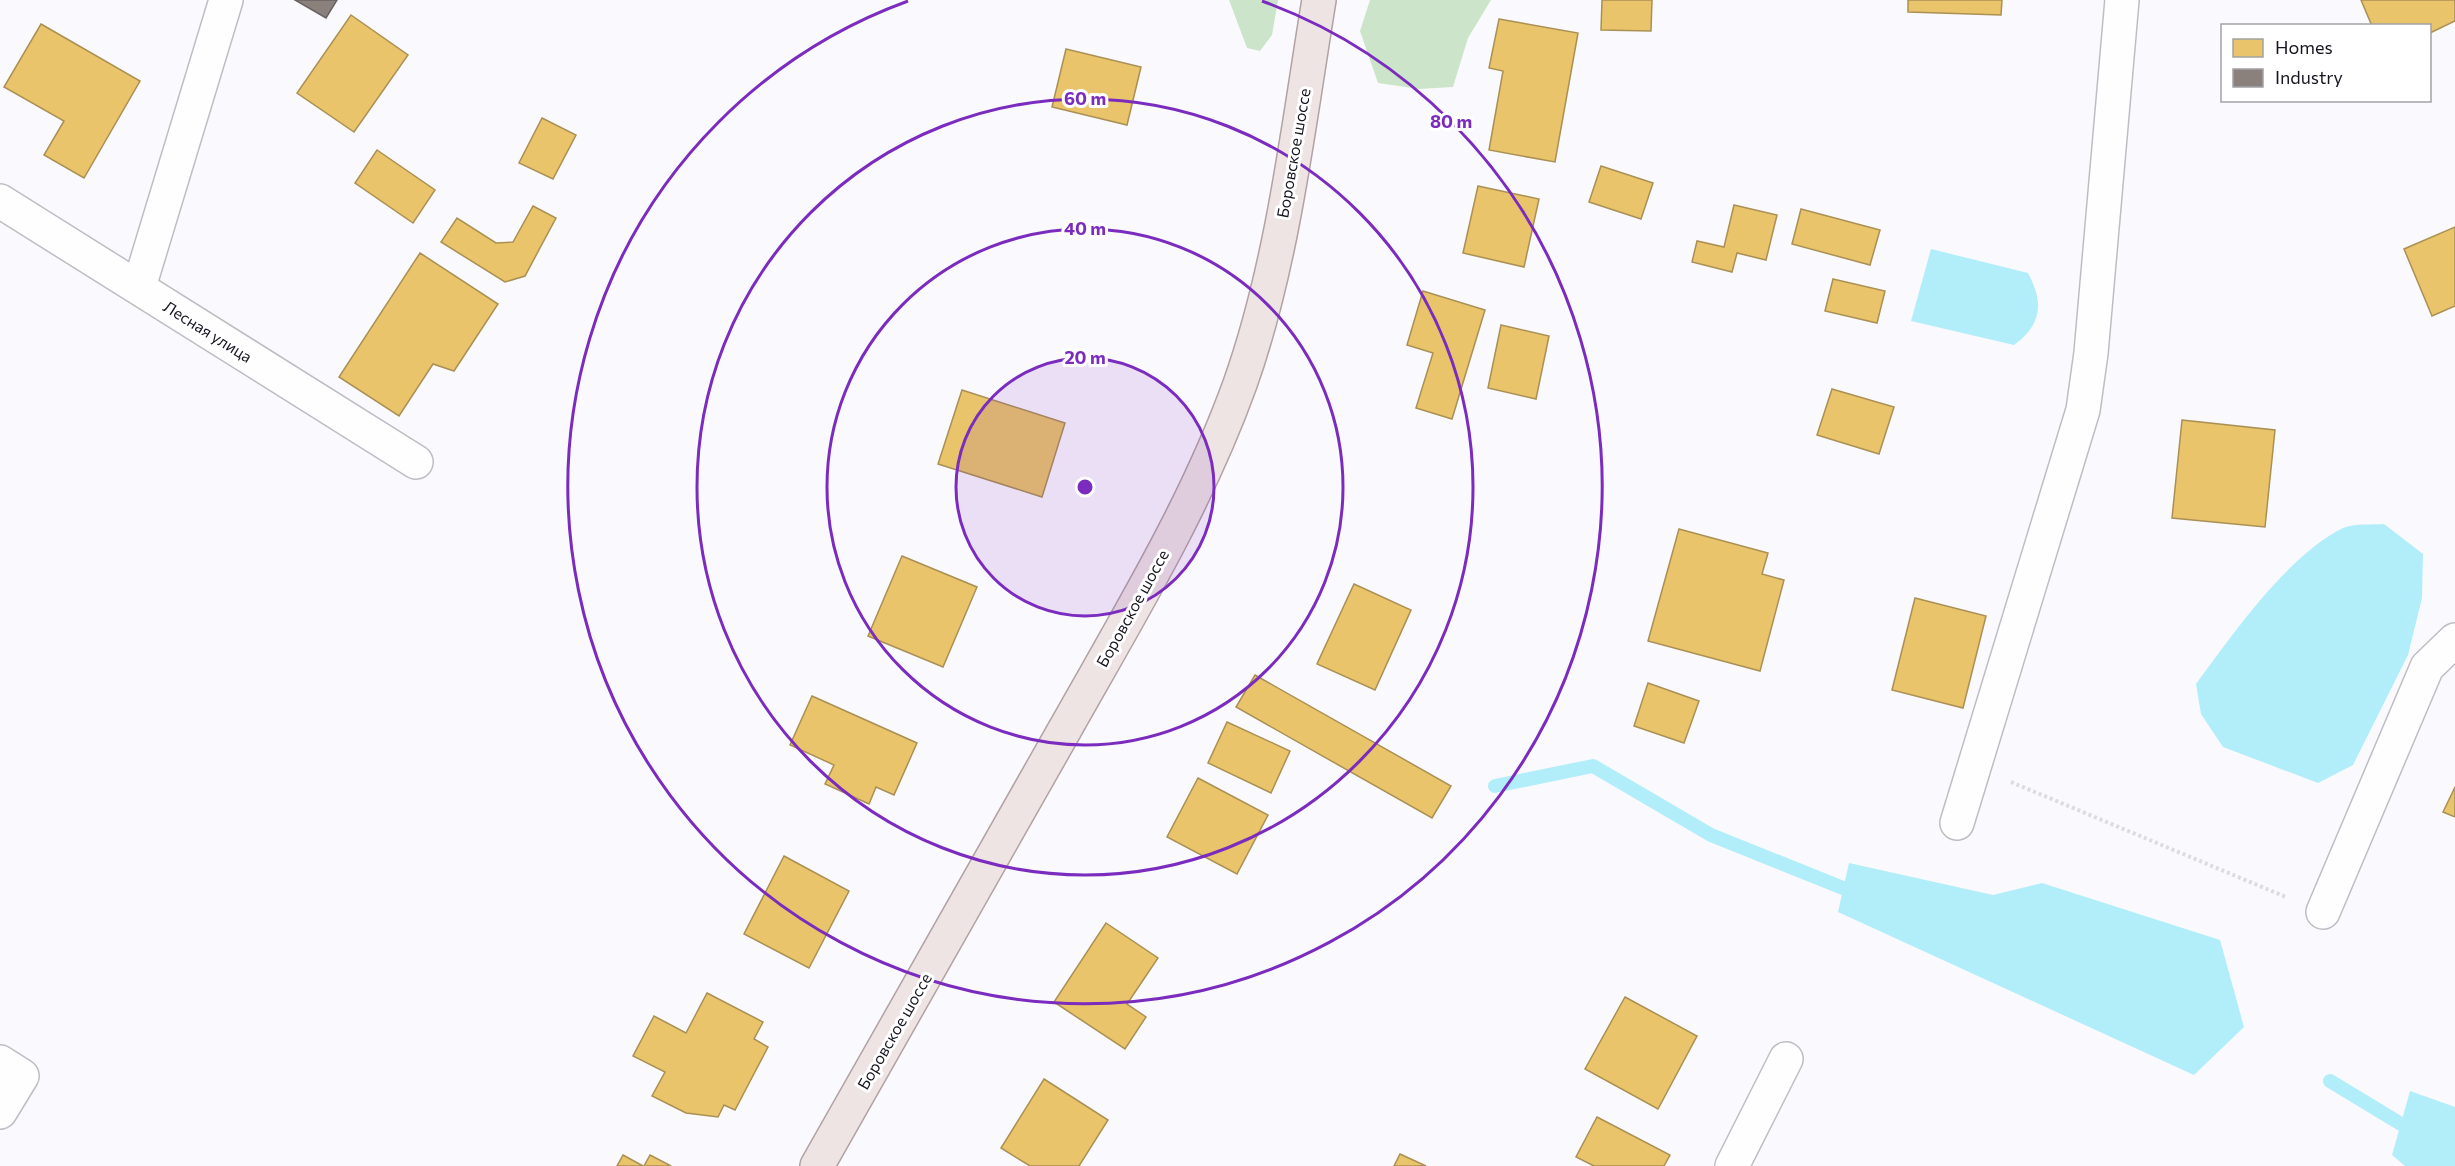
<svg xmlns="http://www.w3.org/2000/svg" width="2455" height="1166" viewBox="0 0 2455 1166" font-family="Commissioner,sans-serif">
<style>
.forest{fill:#cce5ca}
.water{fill:#b2eefa}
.homes{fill:#e9c46a;stroke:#aa9054;stroke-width:1.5}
.industry{fill:#8a817c;stroke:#686160;stroke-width:1.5}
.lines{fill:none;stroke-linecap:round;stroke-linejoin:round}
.stream{stroke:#b2eefa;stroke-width:14}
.minor-casing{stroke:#bfbdc4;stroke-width:36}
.major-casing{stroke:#b2a2a3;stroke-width:36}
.path{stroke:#dcdcde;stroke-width:4;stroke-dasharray:3 3;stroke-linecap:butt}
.minor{stroke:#fefeff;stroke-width:33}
.major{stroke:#ede4e3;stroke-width:33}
.ring{fill:none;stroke:#7b2cbf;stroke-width:3}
.labels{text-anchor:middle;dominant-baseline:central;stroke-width:6;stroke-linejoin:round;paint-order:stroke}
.street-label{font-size:16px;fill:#171620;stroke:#fff}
.centre{fill:#7b2cbf;stroke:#fff;stroke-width:3}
.ring-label{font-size:18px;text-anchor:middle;font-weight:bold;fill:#7b2cbf;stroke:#fff;stroke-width:6;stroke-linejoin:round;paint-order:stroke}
</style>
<rect width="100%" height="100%" fill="#faf9fd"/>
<g class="forest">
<polygon points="1229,0 1278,0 1272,35 1260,51 1247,48"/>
<polygon points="1370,0 1491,0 1468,38 1453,87 1419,89 1378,83 1360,31"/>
</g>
<g class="water">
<path d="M1931 249 2028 273C2044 303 2042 324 2014 345L1911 321Z"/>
<path d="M2384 524 2423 554 2422 598 2408 655 2353 765 2318 783 2223 747 2201 714 2196 684C2232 635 2288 555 2343 528 2354 523 2373 525 2384 524Z"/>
<polygon points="1849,863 1993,895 2042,883 2220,940 2244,1027 2194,1075 1838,912"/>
<polygon points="2410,1091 2455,1107 2455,1166 2405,1166 2392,1155"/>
</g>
<g class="homes">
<polygon points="1602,0 1652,0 1651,31 1601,30"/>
<polygon points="1908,0 2002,0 2001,15 1908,12"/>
<polygon points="2361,0 2455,0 2455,21 2430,33 2430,26 2372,26"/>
<polygon points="351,15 408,55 354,132 297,93"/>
<polygon points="1499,19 1578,33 1555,162 1489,150 1503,71 1489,68"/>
<polygon points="41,24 140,81 84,178 44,155 64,121 4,87"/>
<polygon points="1066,49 1141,67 1127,125 1052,107"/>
<polygon points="542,118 576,135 553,179 519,163"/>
<polygon points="377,150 435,190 413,223 355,183"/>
<polygon points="1601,166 1653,183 1641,219 1589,202"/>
<polygon points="1478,186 1539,199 1524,267 1463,253"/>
<polygon points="1734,205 1777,215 1766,260 1737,253 1732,272 1692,262 1697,241 1724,247"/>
<polygon points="533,206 556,218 525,276 505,282 441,242 457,218 496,243 513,242"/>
<polygon points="1801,209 1880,230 1870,265 1792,244"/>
<polygon points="2455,227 2455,306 2432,316 2404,249"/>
<polygon points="420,253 498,304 454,371 433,364 399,416 339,377"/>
<polygon points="1833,279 1885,291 1877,323 1825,311"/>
<polygon points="1423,291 1485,310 1452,419 1416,408 1433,353 1407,345"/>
<polygon points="1501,325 1549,336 1536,399 1488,388"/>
<polygon points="1832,389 1894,407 1879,454 1817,435"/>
<polygon points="962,390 1065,423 1042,497 938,464"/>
<polygon points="2182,420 2275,430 2265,527 2172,518"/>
<polygon points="1679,529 1768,553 1762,574 1784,580 1760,671 1648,641"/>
<polygon points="902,556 977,587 943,667 868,636"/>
<polygon points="1354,584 1411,610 1375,690 1317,664"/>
<polygon points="1915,598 1986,616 1963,708 1892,690"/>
<polygon points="1255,675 1451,786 1432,818 1236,707"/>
<polygon points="1648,683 1699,701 1684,743 1634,726"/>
<polygon points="812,696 917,743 894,795 876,787 869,804 825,784 834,765 790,745"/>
<polygon points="1227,722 1290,751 1271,793 1208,763"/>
<polygon points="1198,778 1268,815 1237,874 1167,837"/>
<polygon points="2455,787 2455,817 2443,812"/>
<polygon points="784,856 849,891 809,968 744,934"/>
<polygon points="1106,923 1158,958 1127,1004 1146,1017 1125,1049 1054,1002"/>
<polygon points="707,993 763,1022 754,1039 768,1047 735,1110 724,1105 718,1117 686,1113 652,1096 665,1072 633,1056 654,1016 686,1033"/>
<polygon points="1625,997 1697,1036 1658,1109 1585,1069"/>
<polygon points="1044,1079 1108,1120 1079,1166 1030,1166 1001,1148"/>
<polygon points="1597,1117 1670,1155 1664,1166 1594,1166 1576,1157"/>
<polygon points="1400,1154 1426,1166 1394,1166"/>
<polygon points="623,1155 643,1166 617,1166"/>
<polygon points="650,1155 671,1166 644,1166"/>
</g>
<polygon class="industry" points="295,0 337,0 326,18"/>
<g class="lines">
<g class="stream">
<polyline points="1495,786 1593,766 1711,835 1843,888"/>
<polyline points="2330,1081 2401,1124"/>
</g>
<defs>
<g id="minor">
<polyline points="0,201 416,462"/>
<polyline points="139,287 226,0"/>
<polyline points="1957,823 2083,410 2091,353 2122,0"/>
<polyline points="2323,912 2427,667 2455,640"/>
<polyline points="0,1062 22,1076 0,1112"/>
<polyline points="1732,1166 1786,1059"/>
</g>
<path id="major" d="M817 1166C900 1020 982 874 1065 729 1128 617 1196 506 1240 384 1283 263 1298 127 1319 0"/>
</defs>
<use href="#minor" class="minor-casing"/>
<use href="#major" class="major-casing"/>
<polyline class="path" points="2011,782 2286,897"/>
<use href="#minor" class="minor"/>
<use href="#major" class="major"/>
</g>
<circle cx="1085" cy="487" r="129" fill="#7b2cbf" fill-opacity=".12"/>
<g class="ring">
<circle cx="1085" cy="487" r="129"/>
<circle cx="1085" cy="487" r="258"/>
<circle cx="1085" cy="487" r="388"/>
<path d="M1262 1A517 517 0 1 1 908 1"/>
</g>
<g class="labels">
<g class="street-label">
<text transform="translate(1293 153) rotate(-80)">Боровское шоссе</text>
<text transform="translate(208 331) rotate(32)">Лесная улица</text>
<text transform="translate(1132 608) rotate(-61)">Боровское шоссе</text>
<text transform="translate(894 1031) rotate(-60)">Боровское шоссе</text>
</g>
</g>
<circle cx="1085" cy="487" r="9" class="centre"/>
<g class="ring-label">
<text x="1085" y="105">60 m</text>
<text x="1451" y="128">80 m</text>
<text x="1085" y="235">40 m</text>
<text x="1085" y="364">20 m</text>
</g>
<rect x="2221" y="24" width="210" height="78" fill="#ffffff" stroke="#a2a2a6" stroke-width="1.5"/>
<rect x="2233" y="39" width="30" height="18" fill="#e9c46a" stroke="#a2a2a6" stroke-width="1.5"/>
<text x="2275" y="54" font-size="18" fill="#171620">Homes</text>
<rect x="2233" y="69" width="30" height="18" fill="#8a817c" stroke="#a2a2a6" stroke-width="1.5"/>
<text x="2275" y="84" font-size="18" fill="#171620">Industry</text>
</svg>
